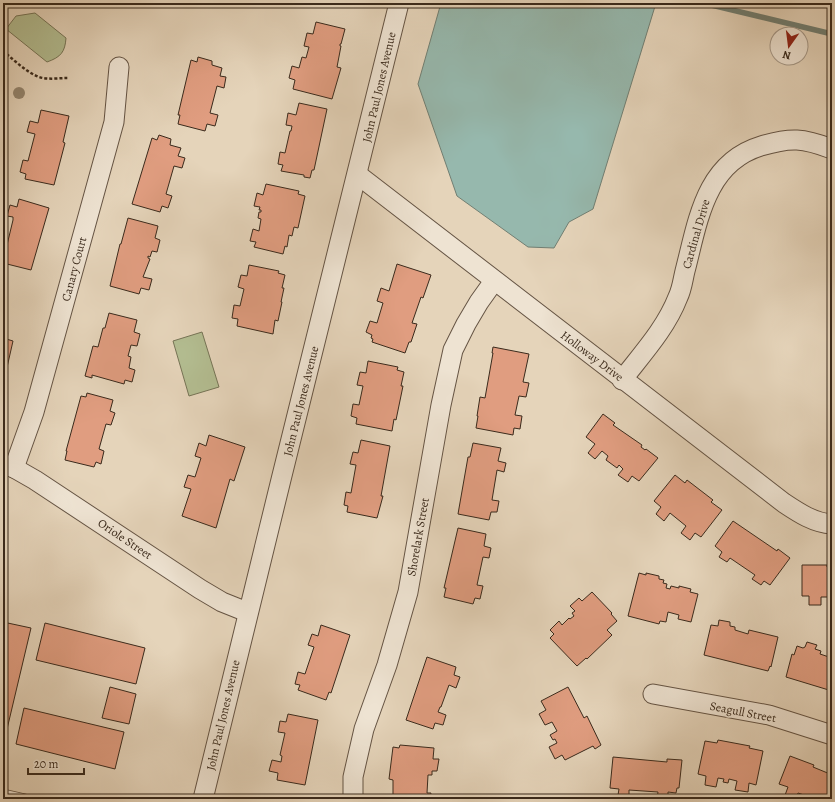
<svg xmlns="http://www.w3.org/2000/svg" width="835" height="802" viewBox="0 0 835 802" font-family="Alegreya,serif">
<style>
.green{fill:#b3bd91;stroke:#767456}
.water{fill:#96b8ad;stroke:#717f73}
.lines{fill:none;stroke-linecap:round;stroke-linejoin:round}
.stream{stroke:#717f73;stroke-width:5.5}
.building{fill:#e09d80;stroke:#3a2a1c}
.lane-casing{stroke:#655444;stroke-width:11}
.street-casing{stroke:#655444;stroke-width:21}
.path{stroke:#3a2a1c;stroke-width:2.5;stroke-dasharray:3 2;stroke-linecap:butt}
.lane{stroke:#eee3d2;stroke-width:9}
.street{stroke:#eee3d2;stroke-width:19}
.tree{fill:#948670}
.labels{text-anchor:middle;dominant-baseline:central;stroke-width:3;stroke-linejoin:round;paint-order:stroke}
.street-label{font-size:12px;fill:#3a2a1c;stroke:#eee3d2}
</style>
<rect width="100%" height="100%" fill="#e5d4ba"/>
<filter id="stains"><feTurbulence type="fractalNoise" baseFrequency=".005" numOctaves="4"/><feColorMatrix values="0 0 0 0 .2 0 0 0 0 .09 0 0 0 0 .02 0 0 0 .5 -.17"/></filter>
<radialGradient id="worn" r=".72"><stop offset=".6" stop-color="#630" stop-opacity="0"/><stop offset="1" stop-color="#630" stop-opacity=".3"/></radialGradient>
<g class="green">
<path d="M35 13 66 38C65 52 61 57 47 62L6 29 16 16Z"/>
<polygon points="202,332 219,387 189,396 173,341"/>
</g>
<polygon class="water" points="441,3 656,3 593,209 569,222 554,248 528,247 457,196 418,84"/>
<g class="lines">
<polyline class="stream" points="703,3 832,34"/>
</g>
<g class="building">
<polygon points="316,22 345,29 341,44 340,44 340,46 341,46 337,67 341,68 332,99 293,89 295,80 289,78 292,66 299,68 302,57 306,58 309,47 304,46 307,33 313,34"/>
<polygon points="198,57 212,61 212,65 222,68 220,76 226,77 224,88 217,86 210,113 218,115 215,126 207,124 205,131 178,124 180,115 178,115 191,60 197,62"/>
<polygon points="299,103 327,109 314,170 312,170 310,178 304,177 304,175 281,171 283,165 278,164 280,152 285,153 290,131 291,131 292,126 286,125 288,113 296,115"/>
<polygon points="41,110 69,116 63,142 65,143 54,185 25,179 26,174 20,172 23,160 28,161 35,134 27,132 30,121 38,123"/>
<polygon points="159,135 171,139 170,145 181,148 178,156 185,158 182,168 174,166 166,194 172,196 168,208 162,206 160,212 132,204 152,138 157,140"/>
<polygon points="266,184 299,191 298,194 305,196 298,228 294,227 292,236 289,235 287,247 285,246 283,254 254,247 256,242 250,241 253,229 259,231 261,219 258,218 259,212 261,212 261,210 259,210 260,207 254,206 257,193 263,195"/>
<polygon points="19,199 49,208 31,270 3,263 5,255 3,255 3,244 7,245 13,220 13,217 7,216 10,205 17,207"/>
<polygon points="128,218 158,226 155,238 160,240 157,252 152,251 150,257 148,256 148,258 150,259 143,277 152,279 149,290 141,288 139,294 110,286 120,244 121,244"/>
<polygon points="397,264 431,275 423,298 421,297 412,323 417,324 411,342 409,342 405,353 372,342 373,339 371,338 372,335 366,332 370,321 377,323 383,303 377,301 381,288 389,291"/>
<polygon points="249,265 279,271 278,273 285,275 282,288 284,288 281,302 282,302 278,321 275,320 273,334 237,326 238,319 232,318 234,305 240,306 244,289 238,287 241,275 247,276"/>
<polygon points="109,313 137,320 134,332 140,334 137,346 131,345 128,356 131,357 129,368 135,370 132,382 125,380 124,384 92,375 92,378 85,376 93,346 98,347 103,328 105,328"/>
<polygon points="3,338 13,341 3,385"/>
<polygon points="493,347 529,354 523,382 529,383 526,397 519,396 515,415 522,416 520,429 514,428 513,435 476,428 478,416 477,416 480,397 485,398 493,353 492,353"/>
<polygon points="368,361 398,367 397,370 404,372 401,386 403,386 396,420 394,419 392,431 356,424 357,418 351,416 353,404 359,405 363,386 357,385 360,372 366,373"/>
<polygon points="87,393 113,400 110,411 115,413 111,425 106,424 99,449 104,451 101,464 96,462 94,467 65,460 67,451 66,451 81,396 86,397"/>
<polygon points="603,414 615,423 613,425 642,445 641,447 645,450 646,449 658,458 639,481 632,476 628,482 618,475 623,469 619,465 617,468 606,460 608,456 602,451 595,459 588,453 595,444 586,437"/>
<polygon points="209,435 245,447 234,481 230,479 216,528 182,516 191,489 184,487 188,475 195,477 201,458 195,456 199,443 206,446"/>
<polygon points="361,440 390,446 381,496 383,496 377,518 347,512 348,506 344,505 346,492 351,493 356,465 350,464 353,452 358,453"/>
<polygon points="473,443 501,448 498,461 506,463 504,472 497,470 492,500 499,501 497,512 491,512 489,520 458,514 468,457 470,457"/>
<polygon points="675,475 685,483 687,480 713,500 711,502 722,510 701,537 695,533 690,540 681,533 686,526 670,513 664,521 656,514 661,507 654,501"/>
<polygon points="733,521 777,551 778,549 790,558 770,585 764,581 761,585 752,579 755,575 730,558 727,562 719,557 722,552 715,546"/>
<polygon points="458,528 486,534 484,546 491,548 489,558 483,557 477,585 483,586 480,599 475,598 473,604 444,597 446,588 444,588"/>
<polygon points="802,565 827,565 827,567 832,567 832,599 829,599 829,597 821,597 821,605 809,605 809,596 802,596"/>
<polygon points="639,573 646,575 646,573 659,576 659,579 664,580 663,583 667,584 666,588 670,589 671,586 679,588 679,586 691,589 690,592 698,594 691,622 678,619 679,615 668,612 666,622 660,621 659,624 628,616"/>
<polygon points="592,592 612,613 611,614 617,621 607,630 612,635 587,659 586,658 577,666 550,638 554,634 550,630 559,621 562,625 569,618 570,619 574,616 572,613 575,611 570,606 579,598 582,601"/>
<polygon points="719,620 730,622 730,626 735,627 735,630 748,634 749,630 778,637 771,667 770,666 768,671 704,655 711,625 718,626"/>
<polygon points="3,622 31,628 3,746"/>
<polygon points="45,623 145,648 136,684 36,660"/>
<polygon points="321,625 350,635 331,693 329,692 326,700 298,690 300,685 295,684 298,672 305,674 314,647 308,645 312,634 318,636"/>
<polygon points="807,642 817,645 815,649 821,651 820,654 832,658 832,691 786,677 792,654 794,655 797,646 803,648 805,647"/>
<polygon points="427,657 456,667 454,675 460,677 456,688 449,685 441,707 440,707 438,712 446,715 443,725 435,723 433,729 406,720"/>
<polygon points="110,687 136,694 129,724 102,718"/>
<polygon points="568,687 584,718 587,716 601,745 595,749 593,746 565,760 562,755 555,759 549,747 557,743 555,739 553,740 550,735 557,731 552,722 545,725 539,714 546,710 541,701"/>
<polygon points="24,708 124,732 115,769 16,744"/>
<polygon points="288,714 318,720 305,785 277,780 278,773 269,771 272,760 281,762 282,756 280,755 285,733 278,732 280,721 286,722"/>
<polygon points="718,740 750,746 749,748 763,751 756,785 749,783 748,792 735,790 737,781 729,779 728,783 723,782 724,779 718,778 716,787 705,785 706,776 698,774 705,741 717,743"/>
<polygon points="400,745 434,748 433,759 439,759 437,771 432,771 432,775 428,775 427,793 431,793 430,798 435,799 393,799 393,780 389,779 393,747 399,748"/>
<polygon points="790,756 814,765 813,767 830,774 832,773 832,799 805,799 807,796 798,793 795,799 784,798 788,787 779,784"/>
<polygon points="613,757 667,762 667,759 682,760 679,788 677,788 676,793 668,792 668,799 657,799 658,792 629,790 629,796 618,795 619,789 610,788"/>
</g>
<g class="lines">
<defs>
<polyline id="lane" points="3,794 25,799"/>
<g id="street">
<path d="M358 175 784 503C799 513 814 523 832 524"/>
<path d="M622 380C643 353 666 328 678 297 682 289 683 279 685 271 698 221 705 163 761 146 791 137 803 138 832 149"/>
<polyline points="3,464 14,468 35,480 200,589 222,602 247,612"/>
<polyline points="14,468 34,412 114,122 119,67"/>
<polyline points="653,694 769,715 832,735"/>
<path d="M203 799C266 533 335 269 399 3"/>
<polyline points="353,799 353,777 364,729 387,665 408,592 441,405 453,350 466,324 479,302 494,281"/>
</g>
</defs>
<use href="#lane" class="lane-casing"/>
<use href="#street" class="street-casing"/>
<path class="path" d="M3 51C14 60 26 72 39 77 48 80 59 78 68 78"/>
<use href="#lane" class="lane"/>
<use href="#street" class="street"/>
</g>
<circle class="tree" cx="19" cy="93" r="6"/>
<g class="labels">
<g class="street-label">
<text transform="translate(379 87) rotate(-77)">John Paul Jones Avenue</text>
<text transform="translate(696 234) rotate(-74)">Cardinal Drive</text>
<text transform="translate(74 269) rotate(-75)">Canary Court</text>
<text transform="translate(592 356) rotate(37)">Holloway Drive</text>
<text transform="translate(301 401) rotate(-76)">John Paul Jones Avenue</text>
<text transform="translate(418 537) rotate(-80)">Shorelark Street</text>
<text transform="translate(125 539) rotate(34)">Oriole Street</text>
<text transform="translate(743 712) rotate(11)">Seagull Street</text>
<text transform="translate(223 715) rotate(-77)">John Paul Jones Avenue</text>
</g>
</g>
<rect width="835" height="802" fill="none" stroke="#e5d4ba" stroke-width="16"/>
<rect x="4" y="4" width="827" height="794" fill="none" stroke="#3a2a1c" stroke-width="2"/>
<rect x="8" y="8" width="819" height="786" fill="none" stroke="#3a2a1c"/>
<g transform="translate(789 46) rotate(194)"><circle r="19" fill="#eee3d2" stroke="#a69989"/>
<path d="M0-3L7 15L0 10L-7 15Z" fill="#8f2418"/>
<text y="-6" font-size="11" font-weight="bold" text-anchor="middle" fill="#3a2a1c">N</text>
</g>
<path d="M28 768v6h56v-6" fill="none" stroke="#3a2a1c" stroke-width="2"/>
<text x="34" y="768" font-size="12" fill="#3a2a1c" stroke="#eee3d2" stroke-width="3" paint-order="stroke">20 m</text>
<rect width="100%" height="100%" filter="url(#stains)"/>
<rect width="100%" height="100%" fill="url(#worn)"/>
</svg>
